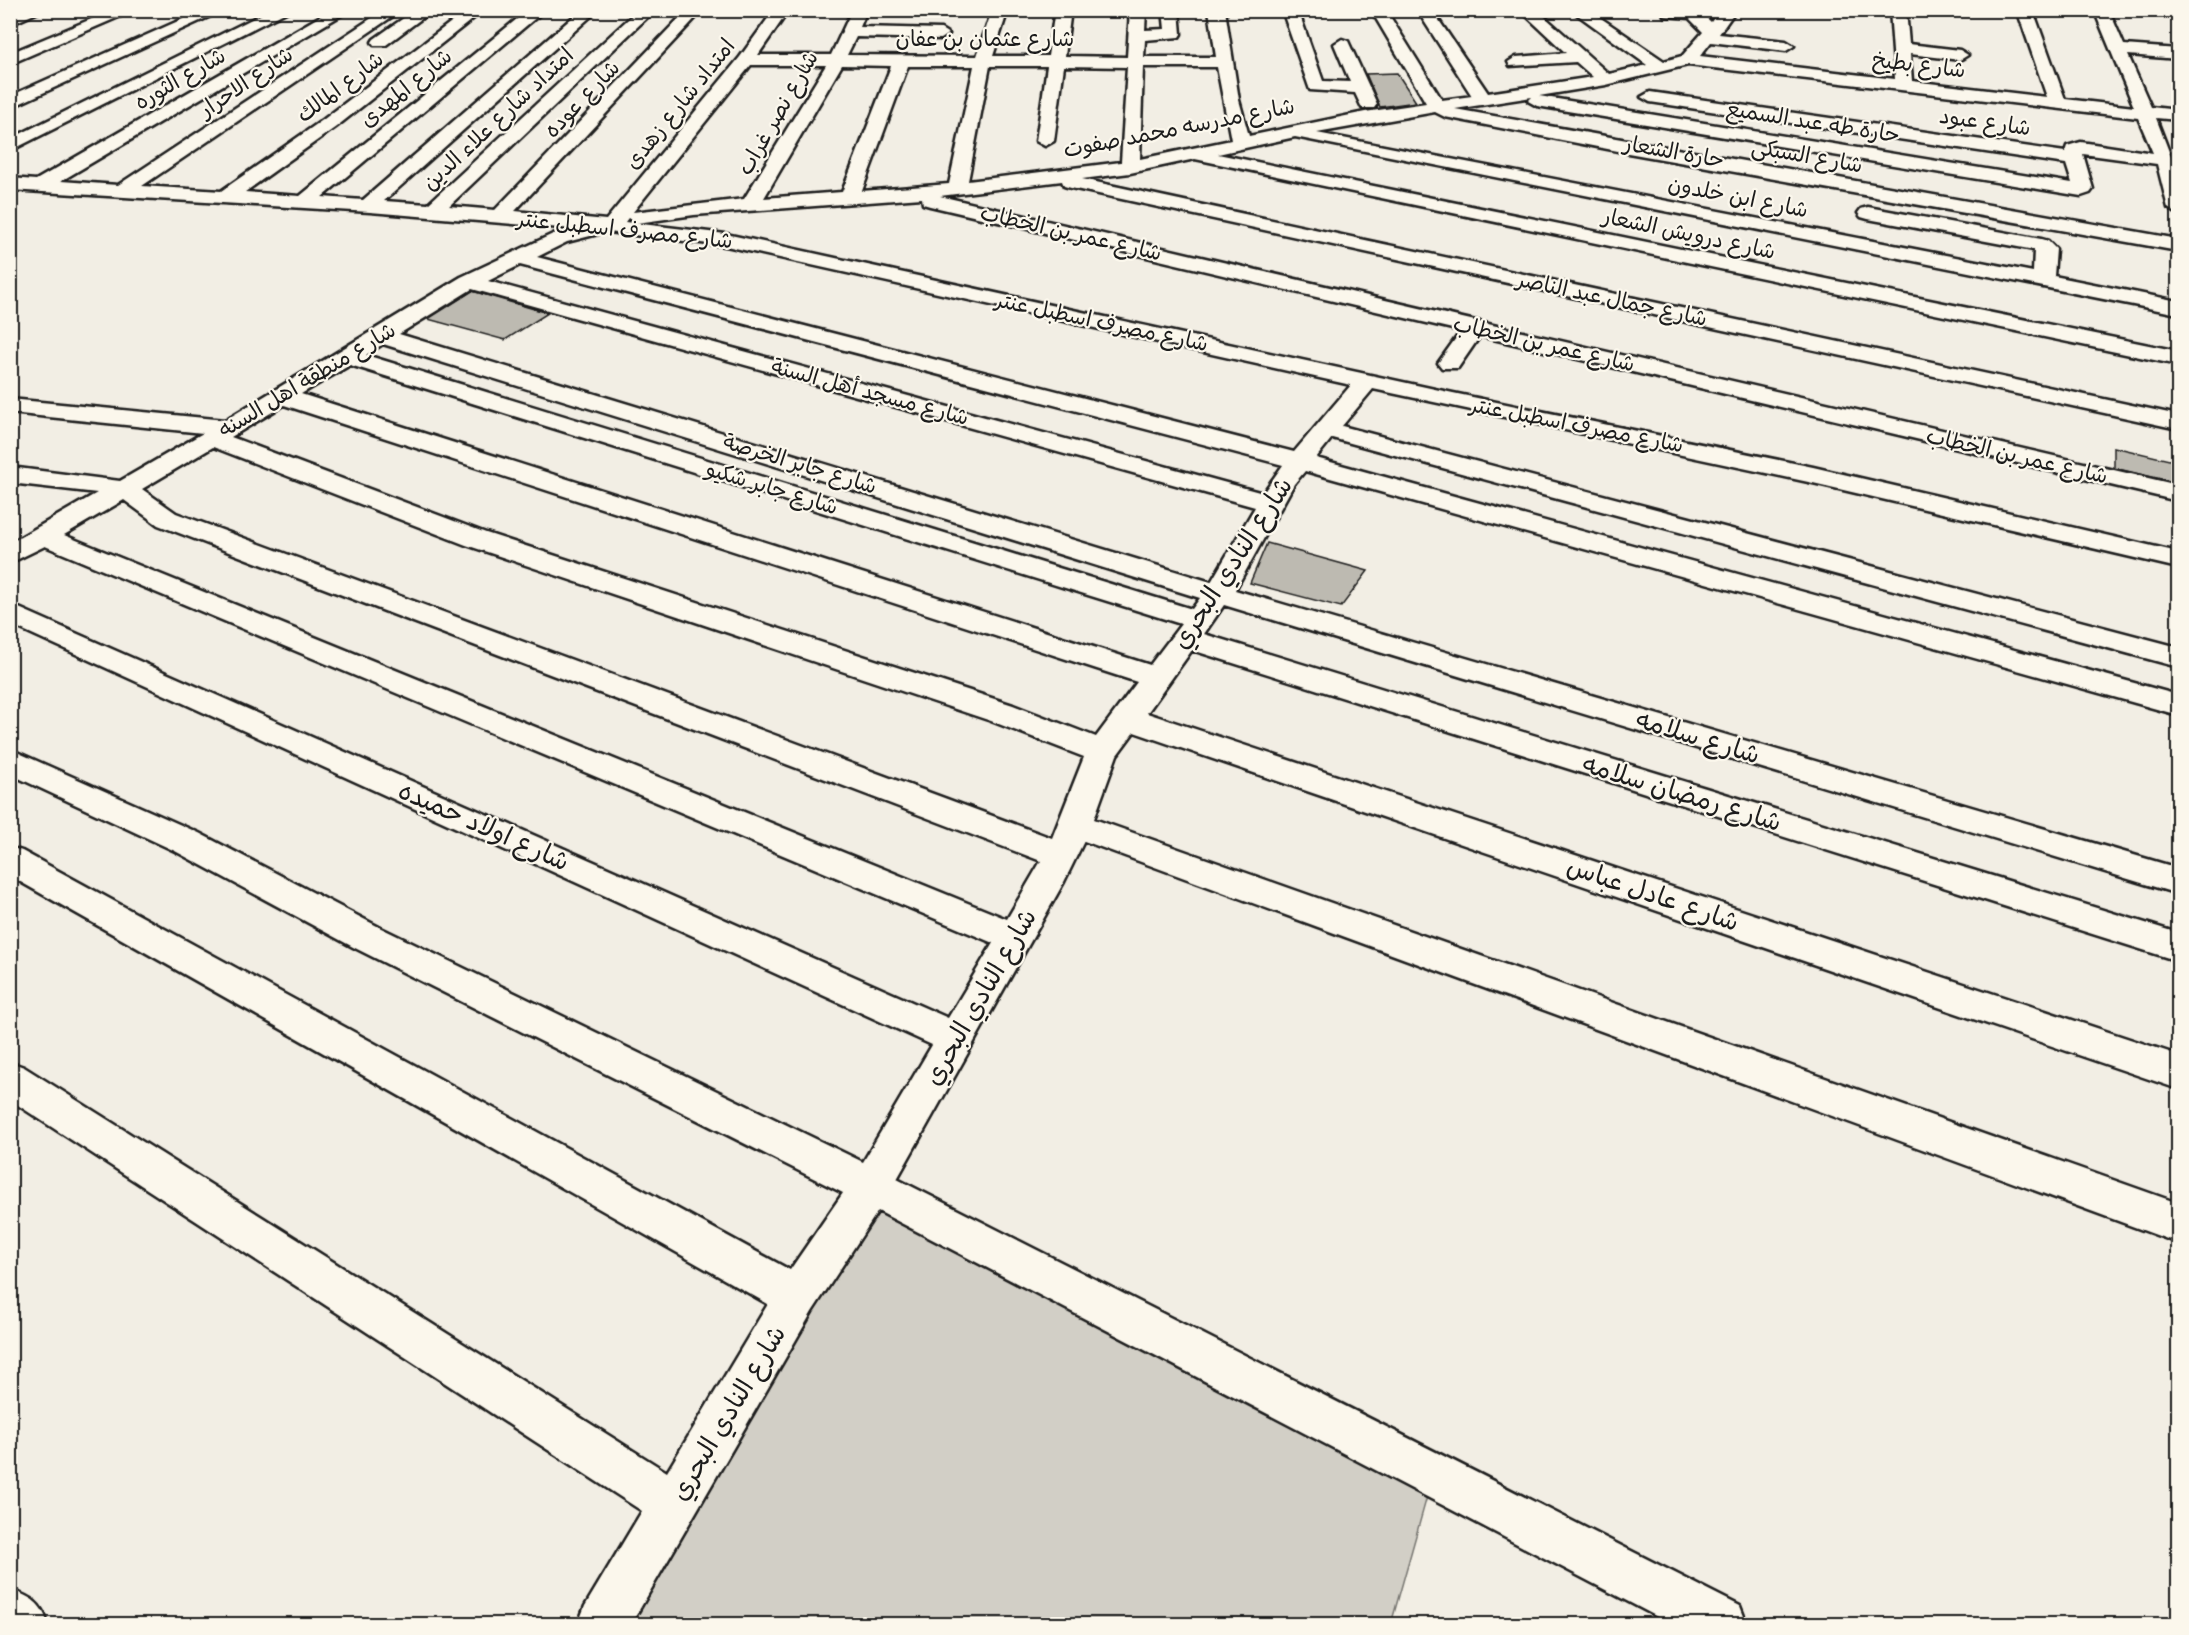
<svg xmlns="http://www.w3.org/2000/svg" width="2189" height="1635" viewBox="0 0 2189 1635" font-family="Caveat,'Playpen Sans Arabic',sans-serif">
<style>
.green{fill:#d2cfc6;stroke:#777671;stroke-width:1.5}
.building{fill:#bdbab1;stroke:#1c1c1c;stroke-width:1.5}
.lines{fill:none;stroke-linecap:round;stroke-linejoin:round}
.street-casing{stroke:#1c1c1c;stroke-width:5}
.street{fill:#fbf7ec;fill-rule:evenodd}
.labels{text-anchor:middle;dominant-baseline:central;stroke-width:4.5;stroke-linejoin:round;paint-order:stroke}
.far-street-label{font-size:22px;fill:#1c1c1c;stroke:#fbf7ec}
.street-label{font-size:26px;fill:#1c1c1c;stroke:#fbf7ec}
</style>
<rect width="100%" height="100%" fill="#f2eee4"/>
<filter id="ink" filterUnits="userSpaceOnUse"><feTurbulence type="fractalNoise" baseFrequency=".0167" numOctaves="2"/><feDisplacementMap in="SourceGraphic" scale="12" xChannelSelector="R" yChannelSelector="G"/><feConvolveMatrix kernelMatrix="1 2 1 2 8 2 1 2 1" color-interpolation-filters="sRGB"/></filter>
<g filter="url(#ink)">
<polygon class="green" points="864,1201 1428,1493 1391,1624 609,1624"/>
<g class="building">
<polygon points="1397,73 1416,102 1380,107 1366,74"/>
<polygon points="472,291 548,313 505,340 428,319"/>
<polygon points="2114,447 2178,462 2178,483 2114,468"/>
<polygon points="1267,543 1368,571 1341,607 1250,583"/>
</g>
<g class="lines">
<defs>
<g id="street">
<polygon points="21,10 43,10 10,25 10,14"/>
<polygon points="113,10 135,10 10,64 10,53"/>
<polygon points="203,10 224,10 10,108 10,96"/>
<polygon points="270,10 290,10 10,151 10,139"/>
<path d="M331 10H350L61 181 118 185 384 10H402L142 186 221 191 324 119 467 10H484L336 127 245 192 300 196 528 10H545L322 197 363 200 581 10H598L384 201 428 204 638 10H655L449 206 495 210 687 10H703L515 211 606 220 740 57 774 10H789L758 55H831L852 10H867L860 27 941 29 949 34 941 39 856 37 847 55 977 56 992 10H1008L993 56H1048L1055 10H1071L1065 56 1127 57 1130 10H1146L1145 30 1165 29 1163 10H1179L1181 34 1179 37 1145 40 1144 57H1216L1209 10H1225L1239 100 1249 136 1365 112 1426 103 1371 10H1386L1442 100 1472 96 1417 10H1432L1488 93 1593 77 1576 62 1510 66 1508 62 1516 57 1566 53 1520 10H1537L1609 74 1647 65 1571 10H1589L1664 61 1682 56 1703 32 1689 18 1664 16 1663 10H1698L1711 22 1720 10H1736L1719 34 1786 41 1794 46 1786 51 1711 42 1700 56 1895 79 1890 10H1906L1909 44 1960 50 1968 55 1960 60 1910 54 1912 81 2047 97 2017 10H2033L2065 99 2134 107 2094 10H2109L2124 45 2178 49V59L2128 55 2151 107 2178 110V120L2156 118 2178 175V214L2168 208 2157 164 2083 154 2093 189 2090 193 2081 196 1537 106 1528 101 1532 97 1455 109 2178 239V251L1628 153 1445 117 1435 112 1317 133 2033 272 2034 250 1868 219 1861 217 1858 213 1861 209 1868 207 2041 239 2048 241 2056 249 2054 276 2178 301V314L1295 137 1218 154 2178 351V365L1195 159 1130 173 1082 179 2178 415V429L1071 188 1064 186 1062 181 940 196 2178 485V501L1480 336 1458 368H1442L1438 363 1461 331 930 206 923 204 922 198 694 215 637 223 628 218 625 222 726 234 1453 393 1813 467 2178 552V568L1813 483 1373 389 1342 426 2178 647V667L1332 438 1316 458 2178 695V715L1305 471 1294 484 1235 590 2178 868V894L1224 605 1204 634 2178 933V961L1192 650 1147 713 2178 1055V1089L1134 732 1117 755 1094 819 2178 1203V1243L1084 841 1064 882 897 1179 1740 1606 1747 1624H1671L878 1211 812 1312 631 1624H578L585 1606 642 1511 10 1100V1062L24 1067 667 1472 768 1304 10 876V847L22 851 790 1270 843 1193 353 947 175 851 10 774V749L199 833 379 927 863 1162 932 1045 10 624V604L948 1018 993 943 45 546 10 563V543L97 493 10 483V467L120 481 203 433 10 413V399L225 420 461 277 553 234 573 229 370 212 10 190V178L36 180ZM751 65H826L744 199 633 212ZM842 65 891 66 842 192 764 198ZM1688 65 2138 118 2153 153 2081 142 2067 146 2065 152 1650 92 1641 97 1650 102 2066 164 2072 183 1539 96 1606 85ZM908 66H974L949 184 862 191ZM990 66H1047L1036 141 1045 146 1054 141 1064 66 1127 67 1121 162 968 181ZM1143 67H1217L1231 140 1140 159ZM600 231 726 246 1351 385 1294 452 537 257 567 242 598 234ZM520 265 1283 465 1263 493 488 281ZM472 289 1255 507 1211 582 399 334ZM383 344 1200 598 1192 609 366 355ZM350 365 1181 624 1150 665 301 394ZM284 405 1137 682 1096 737 1013 705 486 533 231 437ZM213 447 466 545 991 721 1084 757 1052 838 176 513 142 489ZM124 500 158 525 1041 861 1007 919 64 535Z"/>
<polygon points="415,10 433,10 386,45 374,45 372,42 374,39"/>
<polygon points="1282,10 1298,10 1323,81 1350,82 1334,44 1342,39 1348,41 1377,104 1374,108 1362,108 1355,93 1310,90"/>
<path d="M10 1589C32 1598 41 1602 48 1624H10Z"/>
</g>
</defs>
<use href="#street" class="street-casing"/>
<use href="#street" class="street"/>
</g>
</g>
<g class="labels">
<g class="far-street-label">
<text x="985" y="39">شارع عثمان بن عفان</text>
<text transform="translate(1919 65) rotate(7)">شارع بطيخ</text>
<text transform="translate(180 79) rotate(-30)">شارع الثوره</text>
<text transform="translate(246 82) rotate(-34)">شارع الاحرار</text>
<text transform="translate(340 87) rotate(-37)">شارع المالك</text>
<text transform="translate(406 88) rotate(-39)">شارع المهدى</text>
<text transform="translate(582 99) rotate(-46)">شارع عوده</text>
<text transform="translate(680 104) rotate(-51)">امتداد شارع زهدى</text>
<text transform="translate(778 113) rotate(-60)">شارع نصر غراب</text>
<text transform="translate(498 119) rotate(-43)">امتداد شارع علاء الدين</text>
<text transform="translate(1813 122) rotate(9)">حارة طه عبد السميع</text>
<text transform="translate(1985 122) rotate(8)">شارع عبود</text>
<text transform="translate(1179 128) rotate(-11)">شارع مدرسه محمد صفوت</text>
<text transform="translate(1674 152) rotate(10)">حارة الشعار</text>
<text transform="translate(1807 156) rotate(10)">شارع السبكى</text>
<text transform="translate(1738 197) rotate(11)">شارع ابن خلدون</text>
<text transform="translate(625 230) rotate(6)">شارع مصرف اسطبل عنتر</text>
<text transform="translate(1071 233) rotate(13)">شارع عمر بن الخطاب</text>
<text transform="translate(1689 234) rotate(12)">شارع درويش الشعار</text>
<text transform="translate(1612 299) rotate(12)">شارع جمال عبد الناصر</text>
<text transform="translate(1102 322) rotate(12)">شارع مصرف اسطبل عنتر</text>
<text transform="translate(1544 344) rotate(13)">شارع عمر بن الخطاب</text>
<text transform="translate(307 380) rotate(-31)">شارع منطقة اهل السنه</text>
<text transform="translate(870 392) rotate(15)">شارع مسجد أهل السنة</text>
<text transform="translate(1577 425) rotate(11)">شارع مصرف اسطبل عنتر</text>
<text transform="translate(2017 456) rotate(13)">شارع عمر بن الخطاب</text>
<text transform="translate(800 464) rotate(17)">شارع جابر الخرصة</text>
<text transform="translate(772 488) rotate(17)">شارع جابر شكيو</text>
</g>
<g class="street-label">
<text transform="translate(1232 563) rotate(-57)">شارع النادي البحري</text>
<text transform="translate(1698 737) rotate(17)">شارع سلامه</text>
<text transform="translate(1682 793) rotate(17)">شارع رمضان سلامه</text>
<text transform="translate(484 826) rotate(24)">شارع اولاد حميده</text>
<text transform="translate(1653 894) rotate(19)">شارع عادل عباس</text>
<text transform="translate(980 997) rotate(-60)">شارع النادي البحري</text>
<text transform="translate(728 1413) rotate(-59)">شارع النادي البحري</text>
</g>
</g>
<rect width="2189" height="1635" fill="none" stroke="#fbf7ec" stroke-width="36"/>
<rect x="18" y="18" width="2153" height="1599" fill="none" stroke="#1c1c1c" stroke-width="2" filter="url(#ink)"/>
</svg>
